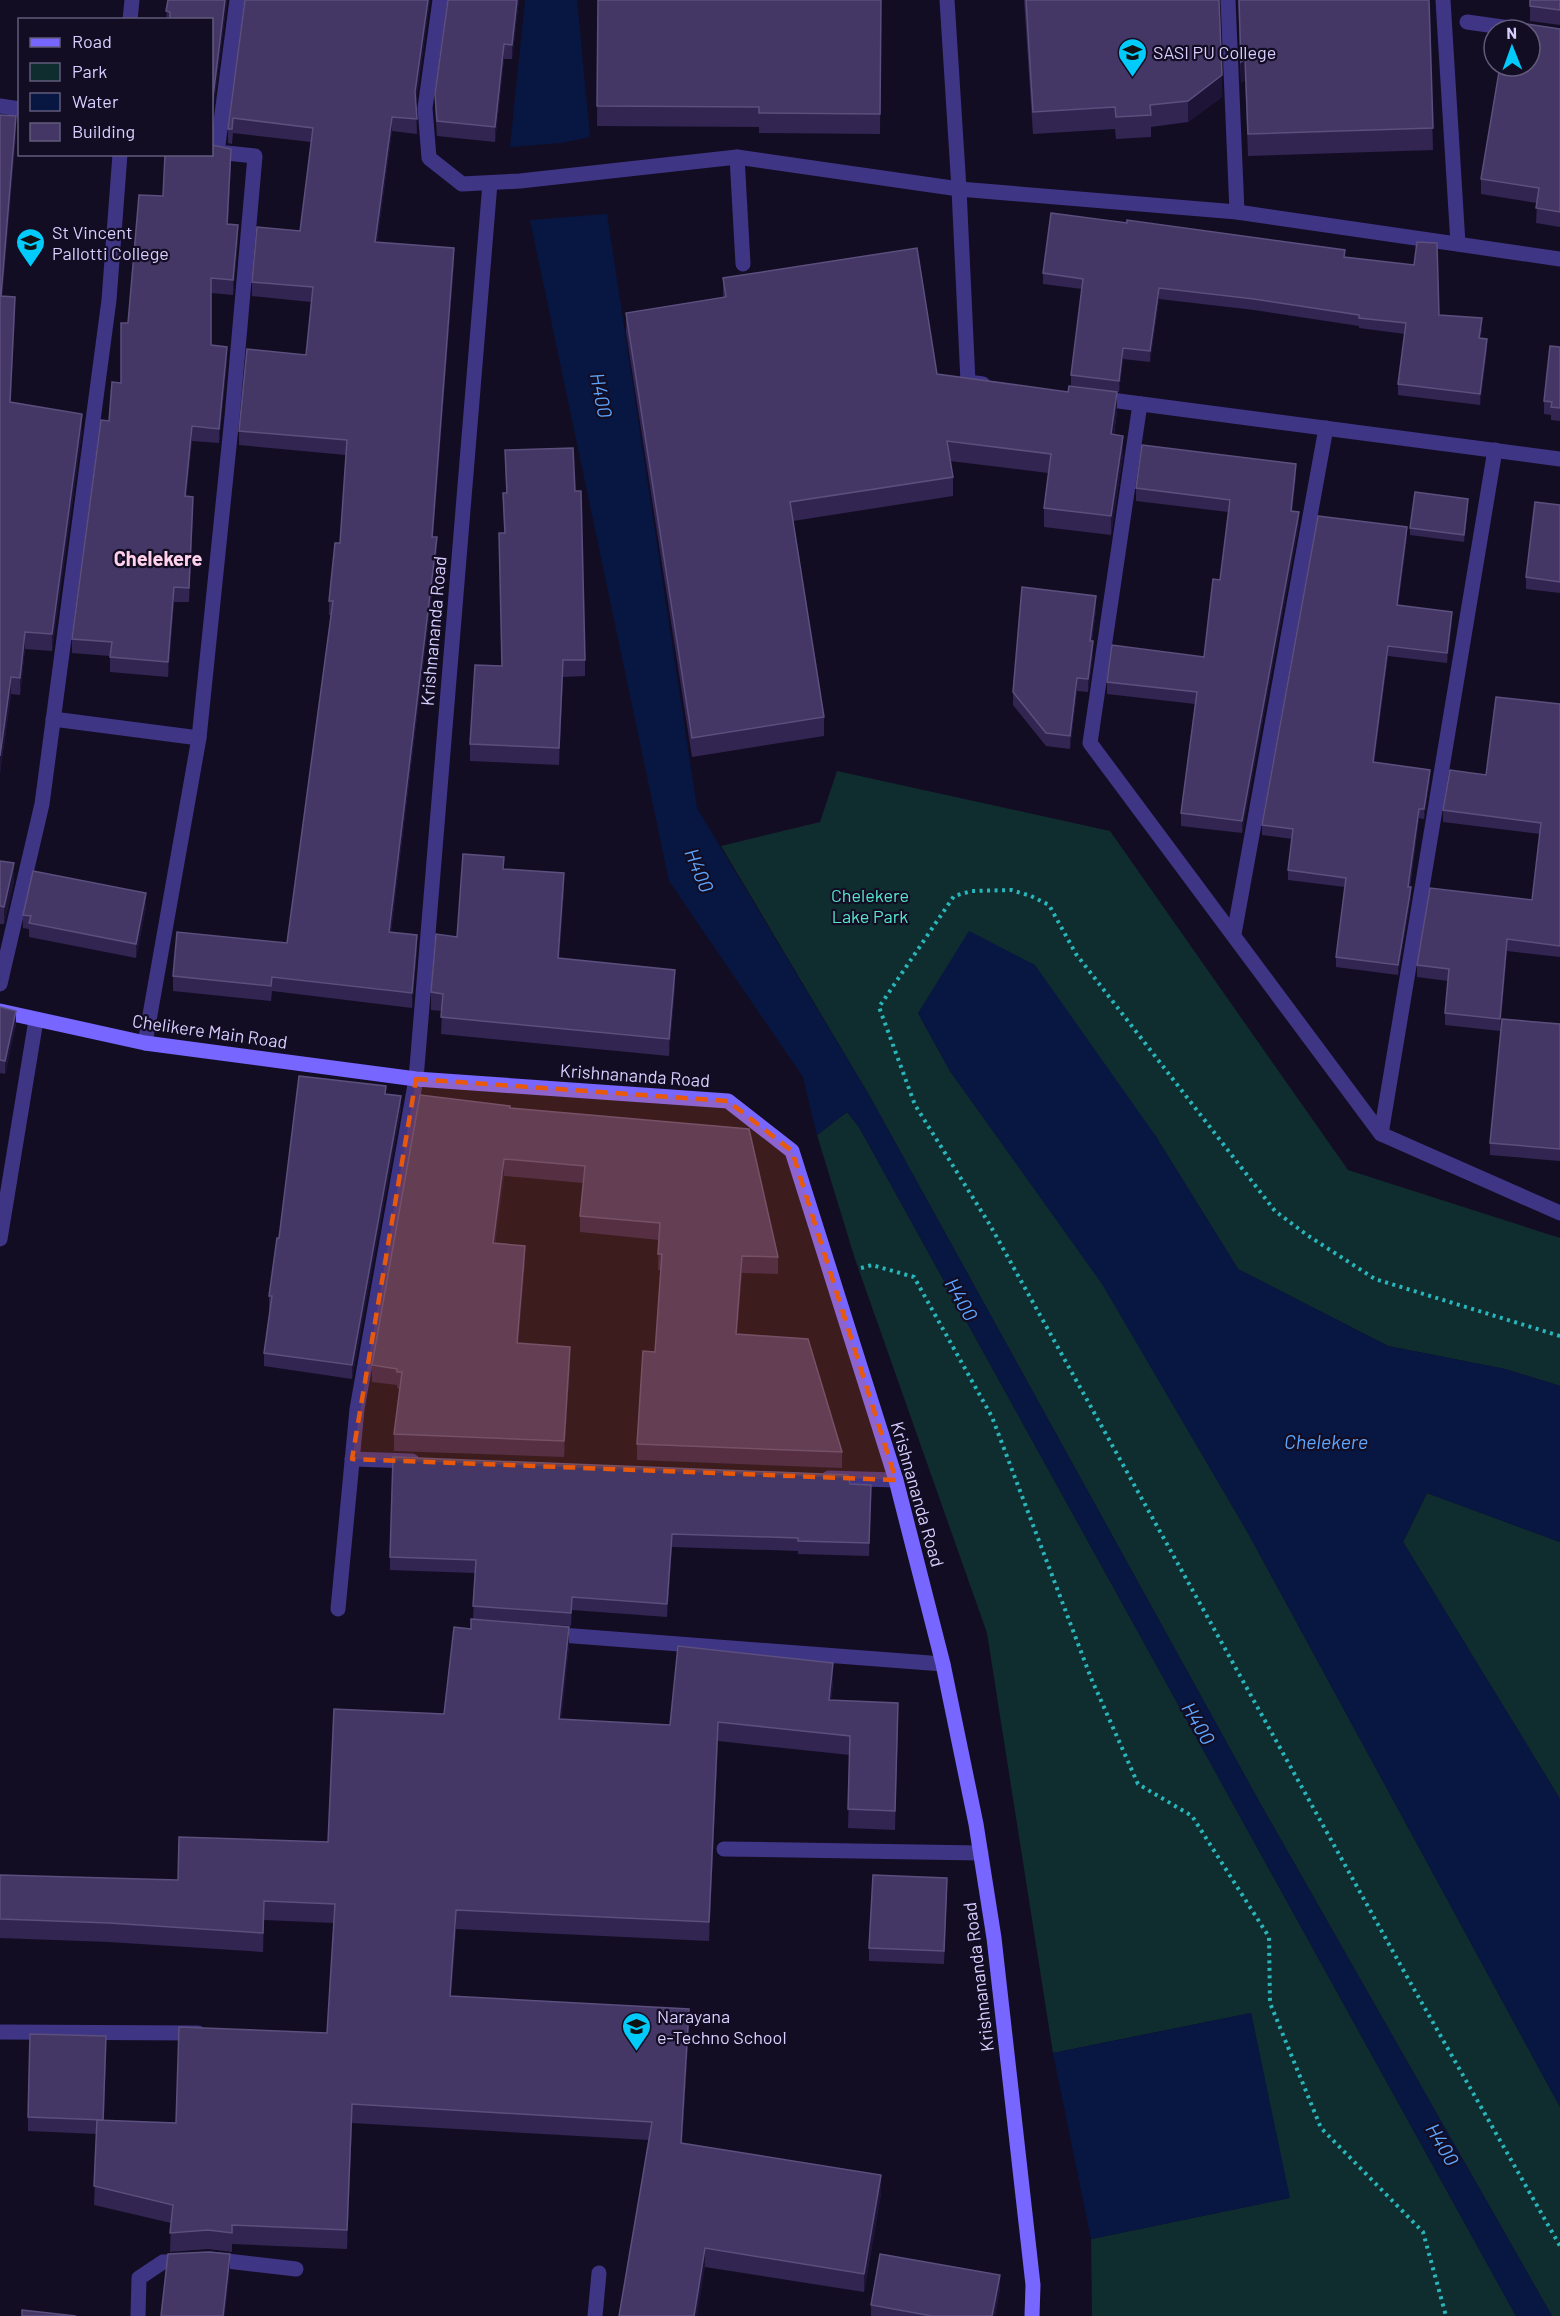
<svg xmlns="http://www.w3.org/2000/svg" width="1560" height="2316" viewBox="0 0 1560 2316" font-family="Barlow,sans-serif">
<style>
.green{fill:#0f2c2e}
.water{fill:#071742}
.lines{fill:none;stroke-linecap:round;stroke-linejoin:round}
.path{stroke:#28b6bb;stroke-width:4;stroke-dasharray:3 4.5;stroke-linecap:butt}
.lane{stroke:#3f3585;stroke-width:15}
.street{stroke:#3f3585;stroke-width:15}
.secondary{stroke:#76f;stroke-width:15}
.wall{fill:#322552}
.shaded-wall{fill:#1e1438}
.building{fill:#443765;stroke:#5b4f7d;stroke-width:1.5}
.marked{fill:#e8590c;fill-opacity:0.2;stroke:#e8590c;stroke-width:4.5;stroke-dasharray:12 8;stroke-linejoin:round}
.labels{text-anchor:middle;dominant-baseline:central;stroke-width:4.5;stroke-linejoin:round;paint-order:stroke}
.poi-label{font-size:18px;fill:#d9cfff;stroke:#130d24;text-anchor:start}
.street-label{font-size:18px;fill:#d9cfff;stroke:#130d24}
.park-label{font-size:18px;fill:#55e6ce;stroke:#130d24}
.water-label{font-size:20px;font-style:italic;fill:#5da6ff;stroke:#130d24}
.neighbourhood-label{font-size:20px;font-weight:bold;fill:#ffd1ea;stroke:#130d24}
</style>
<rect width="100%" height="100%" fill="#130d24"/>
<g class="green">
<polygon points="837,771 1110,831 1348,1170 1560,1238 1560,1386 1505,1369 1388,1346 1238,1269 1155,1135 918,1013 950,1071 1102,1283 1248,1533 1560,2107 1560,2316 1552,2316 1260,1803 869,1095 721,846 820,822"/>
<polygon points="847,1112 859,1127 1516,2316 1092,2316 1091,2239 1289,2198 1251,2013 1053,2053 987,1633 855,1259 817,1135"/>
<polygon points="1427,1493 1560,1542 1560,1799 1403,1542"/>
</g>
<g class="water">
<polygon points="525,0 577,0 590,137 561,143 510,147"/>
<polygon points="607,214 697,808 869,1095 1260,1803 1552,2316 1516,2316 859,1127 847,1112 817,1135 803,1077 669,881 530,220"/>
<polygon points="969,931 1035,965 1155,1135 1238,1269 1388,1346 1505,1369 1560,1386 1560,1542 1427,1493 1403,1542 1560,1799 1560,2107 1248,1533 1102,1284 950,1071 918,1013"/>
<polygon points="1251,2013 1290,2198 1091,2239 1053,2053"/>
</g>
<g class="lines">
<g class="path">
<polyline points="861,1268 872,1265 914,1277 992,1417 1091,1678 1138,1784 1192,1816 1269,1937 1270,2003 1321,2128 1423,2232 1446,2316"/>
<polyline points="1560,1336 1375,1279 1307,1235 1275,1211 1076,954 1049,905 1031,896 1011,890 972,891 954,896 879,1007 915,1105 990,1225 1406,1975 1560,2246"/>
</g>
<g class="lane">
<polyline points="1228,0 1237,212"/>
<polyline points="0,106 20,109"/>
<polyline points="724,1849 981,1853"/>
<polyline points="595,2316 599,2273"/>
</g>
<g class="street">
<polyline points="440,0 425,108 429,158 462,184 520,181 737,157 959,189 1237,212 1560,259"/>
<polyline points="947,0 959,189 968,382 983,384"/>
<polyline points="1443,0 1458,244"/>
<polyline points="130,20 132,0"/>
<polyline points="1467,22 1524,30"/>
<polyline points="737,157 743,264"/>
<polyline points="1096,398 1560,459"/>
<polyline points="1140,404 1090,743 1381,1134 1495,450"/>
<polyline points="53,719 199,738"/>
<polyline points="1234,934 1326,428"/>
<polyline points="0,984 42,804 109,300 120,154"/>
<polyline points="145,1043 199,738 232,417 255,156 217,152 237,0"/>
<polyline points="1381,1134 1560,1213"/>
<polyline points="0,1239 36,1020"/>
<polyline points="352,1459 412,1461"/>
<polyline points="829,1478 896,1480"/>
<polyline points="338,1609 357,1409 416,1079 490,183"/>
<polyline points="548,1634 943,1664"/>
<polyline points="0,2032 198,2033"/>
<polyline points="210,2259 296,2269"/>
<polyline points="138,2316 139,2278 163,2262 187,2261"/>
</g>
<polyline class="secondary" points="0,1011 145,1043 416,1079 728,1101 792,1151 896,1480 943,1664 976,1824 994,1938 1033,2285 1032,2316"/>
</g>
<g class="wall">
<polygon points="168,0 227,0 212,119 212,20 166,20"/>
<polygon points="245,0 430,0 416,102 417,134 392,131 377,242 454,262 433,537 437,551 391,932 417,949 412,1008 272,991 271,1001 173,991 173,976 287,943 331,615 329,615 329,601 340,543 346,455 239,445 239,431 306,355 311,302 252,296 252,282 300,231 311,142 233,133 232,144 228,143 228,129"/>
<polygon points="448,0 519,0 512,59 504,59 495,142 437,136 435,108 435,94"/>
<polygon points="598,0 881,0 880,134 759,133 759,127 597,126"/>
<polygon points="1024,0 1219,0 1222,97 1188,122 1151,127 1151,137 1116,139 1115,129 1033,134"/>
<polygon points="1238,0 1429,0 1433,150 1248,156 1245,80 1241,83"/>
<polygon points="1560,0 1560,25 1530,21 1530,6"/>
<polygon points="1559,29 1560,29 1560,227 1536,223 1537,203 1481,194 1481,179"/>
<polygon points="0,115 16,134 2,296 15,315 10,402 82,431 52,651 25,649 20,695 11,694 0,773"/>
<polygon points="231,163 228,224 238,240 233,295 211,293 211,345 227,361 219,443 192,441 186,496 193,511 189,602 174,602 168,677 110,672 110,656 72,653 72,639 109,421 121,383 128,323 163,196"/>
<polygon points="1345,257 1439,315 1482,329 1480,338 1487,349 1480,405 1398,395 1398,384 1405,334 1359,328 1359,326 1254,310 1159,299 1150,362 1123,359 1119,392 1071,386 1071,375 1082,289 1043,284 1043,273"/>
<polygon points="723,278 937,374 1117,411 1114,435 1123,455 1111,535 1044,527 1044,508 1048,473 950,461 953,477 953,496 793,521 824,717 824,736 692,757 626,332 626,313 723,297"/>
<polygon points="1560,347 1560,421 1551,420 1551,415 1544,414 1544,401"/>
<polygon points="505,450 575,491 585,660 585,676 563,677 559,765 470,761 470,744 502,666 499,533 504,533 503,493 506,493"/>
<polygon points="1296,476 1292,511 1299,524 1242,833 1181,826 1181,813 1195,704 1107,694 1107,682 1204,657 1220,580 1228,512 1136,501 1136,488"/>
<polygon points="1560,505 1560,593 1526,589 1526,577"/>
<polygon points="1468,506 1464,542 1410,535 1410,528"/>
<polygon points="1407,537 1398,606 1452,622 1447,663 1388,656 1374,763 1430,779 1424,819 1419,818 1410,887 1411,897 1398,975 1336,967 1336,957 1345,887 1288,880 1288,870 1292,839 1262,835 1262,825"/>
<polygon points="1096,610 1092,641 1093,655 1088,692 1077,691 1070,749 1046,746 1013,705 1013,692"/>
<polygon points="1560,704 1560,957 1507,951 1500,1031 1445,1025 1445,1013 1448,981 1417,977 1417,965 1532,900 1540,834 1443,822 1443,810 1486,775"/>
<polygon points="0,861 14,881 4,924 0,924"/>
<polygon points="504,869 564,890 559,958 675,987 669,1056 441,1034 442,1011 431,1010 431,992 457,937"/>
<polygon points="146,906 136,958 29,937 29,929 23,928 23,915"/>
<polygon points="0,1007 16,1024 5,1074 0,1073"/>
<polygon points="1560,1024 1560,1161 1490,1155 1490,1143"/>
<polygon points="386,1094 401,1109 352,1379 264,1366 264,1353 270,1309 269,1309 269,1296 279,1238"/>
<polygon points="510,1108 778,1257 778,1274 742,1273 737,1334 842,1452 842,1468 637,1460 637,1444 655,1352 661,1270 658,1270 659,1240 580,1232 580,1216 583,1183 504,1176 495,1244 525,1263 518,1343 570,1363 564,1457 394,1451 394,1434 400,1389 397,1388 397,1385 372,1382 372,1365"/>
<polygon points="850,1484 871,1485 869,1556 798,1554 798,1551 672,1547 667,1617 572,1610 571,1626 473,1619 475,1573 390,1570 390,1557"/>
<polygon points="569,1646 561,1720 670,1725 833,1682 831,1700 898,1722 895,1830 848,1828 850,1755 718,1741 709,1941 456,1929 451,1996 689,2028 682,2143 881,2194 864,2292 705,2267 649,2140 352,2123 347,2249 232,2244 232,2252 208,2249 170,2252 171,2223 94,2205 97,2134 28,2131 28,2117 106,2050 104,2120 176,2123 327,2033 334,1923 264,1920 263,1952 109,1942 0,1938 0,1875 178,1880 328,1842 444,1714"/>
<polygon points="947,1892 944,1964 869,1961 869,1948"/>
<polygon points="1000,2289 995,2316 871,2316 871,2305"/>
</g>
<g class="shaded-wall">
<polygon points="225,0 227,0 212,119 212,105"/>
<polygon points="428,0 430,0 415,107 415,92"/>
<polygon points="517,0 519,0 512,59 512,45"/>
<polygon points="504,44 504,59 495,142 495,127"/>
<polygon points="1245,59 1245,80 1241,83 1241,62"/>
<polygon points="1222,75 1222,97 1188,122 1188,101"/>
<polygon points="16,116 16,134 1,313 1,296"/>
<polygon points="392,117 392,131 375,256 375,242"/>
<polygon points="231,149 231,163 227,239 227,224"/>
<polygon points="238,225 238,240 233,295 233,280"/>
<polygon points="454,248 454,262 432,551 432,537"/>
<polygon points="1159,288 1159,299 1150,362 1150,351"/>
<polygon points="15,297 15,315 10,420 10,402"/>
<polygon points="1487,339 1487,349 1480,405 1480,394"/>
<polygon points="227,347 227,361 219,443 219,429"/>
<polygon points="1123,348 1123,359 1119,392 1119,381"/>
<polygon points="1117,392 1117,411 1111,453 1111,434"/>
<polygon points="82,414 82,431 52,651 52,634"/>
<polygon points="192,426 192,441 185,511 185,496"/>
<polygon points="1123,436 1123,455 1111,535 1111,516"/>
<polygon points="1296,464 1296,476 1291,523 1291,511"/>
<polygon points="193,497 193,511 189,602 189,588"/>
<polygon points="1468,499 1468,506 1464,542 1464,535"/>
<polygon points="1299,512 1299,524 1242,833 1242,821"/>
<polygon points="1407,527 1407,537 1397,615 1397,605"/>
<polygon points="437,537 437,551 389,946 389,932"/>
<polygon points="174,587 174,602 168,677 168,662"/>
<polygon points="1096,596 1096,610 1090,655 1090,641"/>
<polygon points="1452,612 1452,622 1447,663 1447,653"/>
<polygon points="25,632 25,649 20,695 20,678"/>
<polygon points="1093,641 1093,655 1088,692 1088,679"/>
<polygon points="1388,646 1388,656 1373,772 1373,762"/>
<polygon points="563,660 563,677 559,765 559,748"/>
<polygon points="11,677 11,694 0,773 0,756"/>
<polygon points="1077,678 1077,691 1070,749 1070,736"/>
<polygon points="1430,770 1430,779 1424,819 1424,809"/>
<polygon points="1419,809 1419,818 1408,897 1408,887"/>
<polygon points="14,863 14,881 4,924 4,907"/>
<polygon points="564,873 564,890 558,976 558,958"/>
<polygon points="1411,887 1411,897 1398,975 1398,965"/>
<polygon points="146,893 146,906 136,958 136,944"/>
<polygon points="417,935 417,949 412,1008 412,993"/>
<polygon points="1507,939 1507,951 1500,1031 1500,1019"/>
<polygon points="675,970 675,987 669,1056 669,1039"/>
<polygon points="16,1011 16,1024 5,1074 5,1061"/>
<polygon points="401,1096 401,1109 352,1379 352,1365"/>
<polygon points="504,1159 504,1176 493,1260 493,1243"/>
<polygon points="525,1246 525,1263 517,1359 517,1343"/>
<polygon points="742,1256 742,1273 736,1351 736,1334"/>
<polygon points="570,1347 570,1363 564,1457 564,1441"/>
<polygon points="672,1534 672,1547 667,1617 667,1604"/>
<polygon points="572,1597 572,1610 571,1626 571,1613"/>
<polygon points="569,1627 569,1646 559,1738 559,1719"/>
<polygon points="833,1663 833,1682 829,1719 829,1700"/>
<polygon points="718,1722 718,1741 709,1941 709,1922"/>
<polygon points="264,1901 264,1920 263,1952 263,1933"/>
<polygon points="456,1910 456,1929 450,2015 450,1996"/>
<polygon points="689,2009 689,2028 681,2162 681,2143"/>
<polygon points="352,2104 352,2123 347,2249 347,2230"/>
<polygon points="881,2175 881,2194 864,2292 864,2274"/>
<polygon points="705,2248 705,2267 697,2316 694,2316"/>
<polygon points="230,2254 230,2271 225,2316 223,2316"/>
<polygon points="1000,2275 1000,2289 995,2316 992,2316"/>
</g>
<g class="building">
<polygon points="168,0 225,0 212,105 212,20 170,20 170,12 166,11"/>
<polygon points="245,0 428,0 415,92 417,119 392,117 375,242 454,248 432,537 437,537 389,932 417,935 412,993 272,977 271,986 173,976 177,932 287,943 333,601 329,601 335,543 340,543 347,440 239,431 247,349 306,355 313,287 252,282 257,227 300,231 313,128 233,118 232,129 228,129"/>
<polygon points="448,0 517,0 512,45 504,44 495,127 437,121 435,94"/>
<polygon points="598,0 881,0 880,114 759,113 759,107 597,106"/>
<polygon points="1026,0 1219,0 1222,75 1188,101 1150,105 1151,115 1116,117 1115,107 1033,112"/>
<polygon points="1239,0 1429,0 1433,128 1248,134 1245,59 1241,62"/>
<polygon points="1530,0 1560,0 1560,10 1530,6"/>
<polygon points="1527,24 1560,29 1560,212 1536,208 1539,188 1481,179 1500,66 1530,66 1530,30 1526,30"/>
<polygon points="0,115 16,116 1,296 15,297 10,402 82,414 52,634 25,632 20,678 11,677 0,756"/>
<polygon points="212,145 231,149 227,224 238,225 233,280 211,278 211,345 227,347 219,429 192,426 185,496 193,497 189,588 174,587 168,662 110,657 112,642 72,639 101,420 109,421 112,382 121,383 121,323 128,323 139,195 163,196 165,154 212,154"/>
<polygon points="1051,213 1127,223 1127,220 1345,250 1344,257 1414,265 1417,242 1437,243 1439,315 1482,318 1479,338 1487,339 1480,394 1398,384 1406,323 1359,318 1359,315 1254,299 1159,288 1150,351 1123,348 1119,381 1071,375 1083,279 1043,273"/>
<polygon points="917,248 937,374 1068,392 1069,386 1117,392 1111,434 1123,436 1111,516 1044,508 1051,454 947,441 953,477 790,502 824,717 692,738 626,313 726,297 723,278"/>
<polygon points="1550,346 1560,347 1560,408 1551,407 1552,402 1544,401"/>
<polygon points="1142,445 1296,464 1291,511 1299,512 1242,821 1181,813 1197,692 1107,682 1112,645 1204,657 1213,579 1220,580 1230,500 1136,488"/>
<polygon points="573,448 575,491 581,491 585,660 563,660 559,748 470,744 475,665 502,666 499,533 505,533 503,493 507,493 505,450"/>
<polygon points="1415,492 1468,499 1464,535 1410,528"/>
<polygon points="1535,502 1560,505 1560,582 1526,577"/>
<polygon points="1318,516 1407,527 1397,605 1452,612 1447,653 1388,646 1373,762 1430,770 1424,809 1419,809 1408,887 1411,887 1398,965 1336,957 1346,878 1288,870 1293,829 1262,825"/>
<polygon points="1022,587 1096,596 1090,641 1093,641 1088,679 1077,678 1070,736 1046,733 1013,692"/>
<polygon points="1496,697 1560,704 1560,946 1507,939 1500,1019 1445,1013 1449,969 1417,965 1430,888 1532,900 1541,823 1443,810 1450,770 1486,775"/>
<polygon points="463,854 504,857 503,869 564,873 558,958 675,970 669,1039 441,1017 443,994 431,992 436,934 457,937"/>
<polygon points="0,861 14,863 4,907 0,906"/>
<polygon points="33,871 146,893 136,944 29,923 31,916 23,915"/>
<polygon points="0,1007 16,1011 5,1061 0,1060"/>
<polygon points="1502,1019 1560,1024 1560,1149 1490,1143"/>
<polygon points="299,1076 386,1086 385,1094 401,1096 352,1365 264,1353 272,1296 269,1296 277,1238 279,1238"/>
<polygon points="420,1095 510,1106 510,1108 749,1129 778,1257 742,1256 736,1334 808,1339 842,1452 637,1444 643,1351 655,1352 662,1254 658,1254 660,1223 580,1216 585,1166 504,1159 493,1243 525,1246 517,1343 570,1347 564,1441 394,1434 402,1372 397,1372 397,1369 372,1365"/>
<polygon points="393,1457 848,1475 850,1484 871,1485 869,1543 798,1541 798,1538 672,1534 667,1604 572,1597 571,1613 473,1606 476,1560 390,1557"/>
<polygon points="471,1619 569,1627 559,1719 670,1725 678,1646 833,1663 829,1700 898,1703 895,1811 848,1809 850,1736 718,1722 709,1922 456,1910 450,1996 689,2009 681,2143 881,2175 864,2274 705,2248 694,2316 619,2316 652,2122 352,2104 347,2230 232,2225 232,2233 208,2230 170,2233 173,2205 94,2186 97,2120 176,2123 179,2027 327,2033 335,1904 264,1901 263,1933 109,1923 0,1919 0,1875 178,1880 179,1837 328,1842 334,1709 444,1714 454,1627 471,1629"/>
<polygon points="873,1875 947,1878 944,1951 869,1948"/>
<polygon points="30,2034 106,2036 103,2120 28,2117"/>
<polygon points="208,2252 230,2254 223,2316 161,2316 168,2254"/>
<polygon points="880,2254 1000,2275 992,2316 932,2316 871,2305"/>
<polygon points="22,2310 76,2316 22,2316"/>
</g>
<path class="marked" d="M416 1079 728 1101 792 1151 896 1480 352 1459Z"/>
<defs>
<symbol id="university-pin" viewBox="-11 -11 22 30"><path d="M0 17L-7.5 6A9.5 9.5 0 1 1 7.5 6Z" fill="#00cbfa" stroke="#130d24"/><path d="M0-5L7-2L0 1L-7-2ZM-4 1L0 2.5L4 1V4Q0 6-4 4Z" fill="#111"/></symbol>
<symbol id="school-pin" viewBox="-11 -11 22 30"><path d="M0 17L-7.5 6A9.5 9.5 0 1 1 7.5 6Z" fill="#00cbfa" stroke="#130d24"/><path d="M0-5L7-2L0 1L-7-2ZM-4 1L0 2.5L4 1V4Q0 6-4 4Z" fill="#111"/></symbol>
</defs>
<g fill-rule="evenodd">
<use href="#university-pin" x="1116" y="36" width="33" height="45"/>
<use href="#university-pin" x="14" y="226" width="33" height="45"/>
<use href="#school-pin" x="620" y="2010" width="33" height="45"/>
</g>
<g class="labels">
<g class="poi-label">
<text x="1153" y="52">SASI PU College</text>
<text x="52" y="232">St Vincent<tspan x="52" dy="21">Pallotti College</tspan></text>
<text x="657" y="2016">Narayana<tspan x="657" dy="21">e-Techno School</tspan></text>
</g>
<g class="street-label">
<text transform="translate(433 631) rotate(-85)">Krishnananda Road</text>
<text transform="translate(210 1031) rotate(8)">Chelikere Main Road</text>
<text transform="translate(635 1075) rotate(4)">Krishnananda Road</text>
<text transform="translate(918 1494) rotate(74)">Krishnananda Road</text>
<text transform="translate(978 1977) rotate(-97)">Krishnananda Road</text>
</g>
<g class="park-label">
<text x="870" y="895">Chelekere<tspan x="870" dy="21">Lake Park</tspan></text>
</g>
<g class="water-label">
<text transform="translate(602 395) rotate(79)">H400</text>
<text transform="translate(700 870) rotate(68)">H400</text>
<text transform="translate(962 1299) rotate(61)">H400</text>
<text x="1326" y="1441">Chelekere</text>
<text transform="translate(1199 1723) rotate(60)">H400</text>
<text transform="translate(1443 2144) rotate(60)">H400</text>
</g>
<g class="neighbourhood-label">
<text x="158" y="558">Chelekere</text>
</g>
</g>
<rect x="18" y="18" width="195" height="138" fill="#130d24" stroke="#625b7c" stroke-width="1.5"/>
<rect x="30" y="38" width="30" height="9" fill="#7766ff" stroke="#625b7c" stroke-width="1.5"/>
<text x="72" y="48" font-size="18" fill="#d9cfff">Road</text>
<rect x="30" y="63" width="30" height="18" fill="#0f2c2e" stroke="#625b7c" stroke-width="1.5"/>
<text x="72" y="78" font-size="18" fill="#d9cfff">Park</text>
<rect x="30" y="93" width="30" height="18" fill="#071742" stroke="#625b7c" stroke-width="1.5"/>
<text x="72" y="108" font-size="18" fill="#d9cfff">Water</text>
<rect x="30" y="123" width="30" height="18" fill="#443765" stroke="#625b7c" stroke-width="1.5"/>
<text x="72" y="138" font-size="18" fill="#d9cfff">Building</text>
<g transform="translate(1512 48) rotate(359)"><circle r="28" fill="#130d24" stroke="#625b7c" stroke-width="1.5"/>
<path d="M0-4.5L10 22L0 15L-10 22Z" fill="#00cbfa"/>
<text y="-9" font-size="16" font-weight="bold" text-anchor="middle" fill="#d9cfff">N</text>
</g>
</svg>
